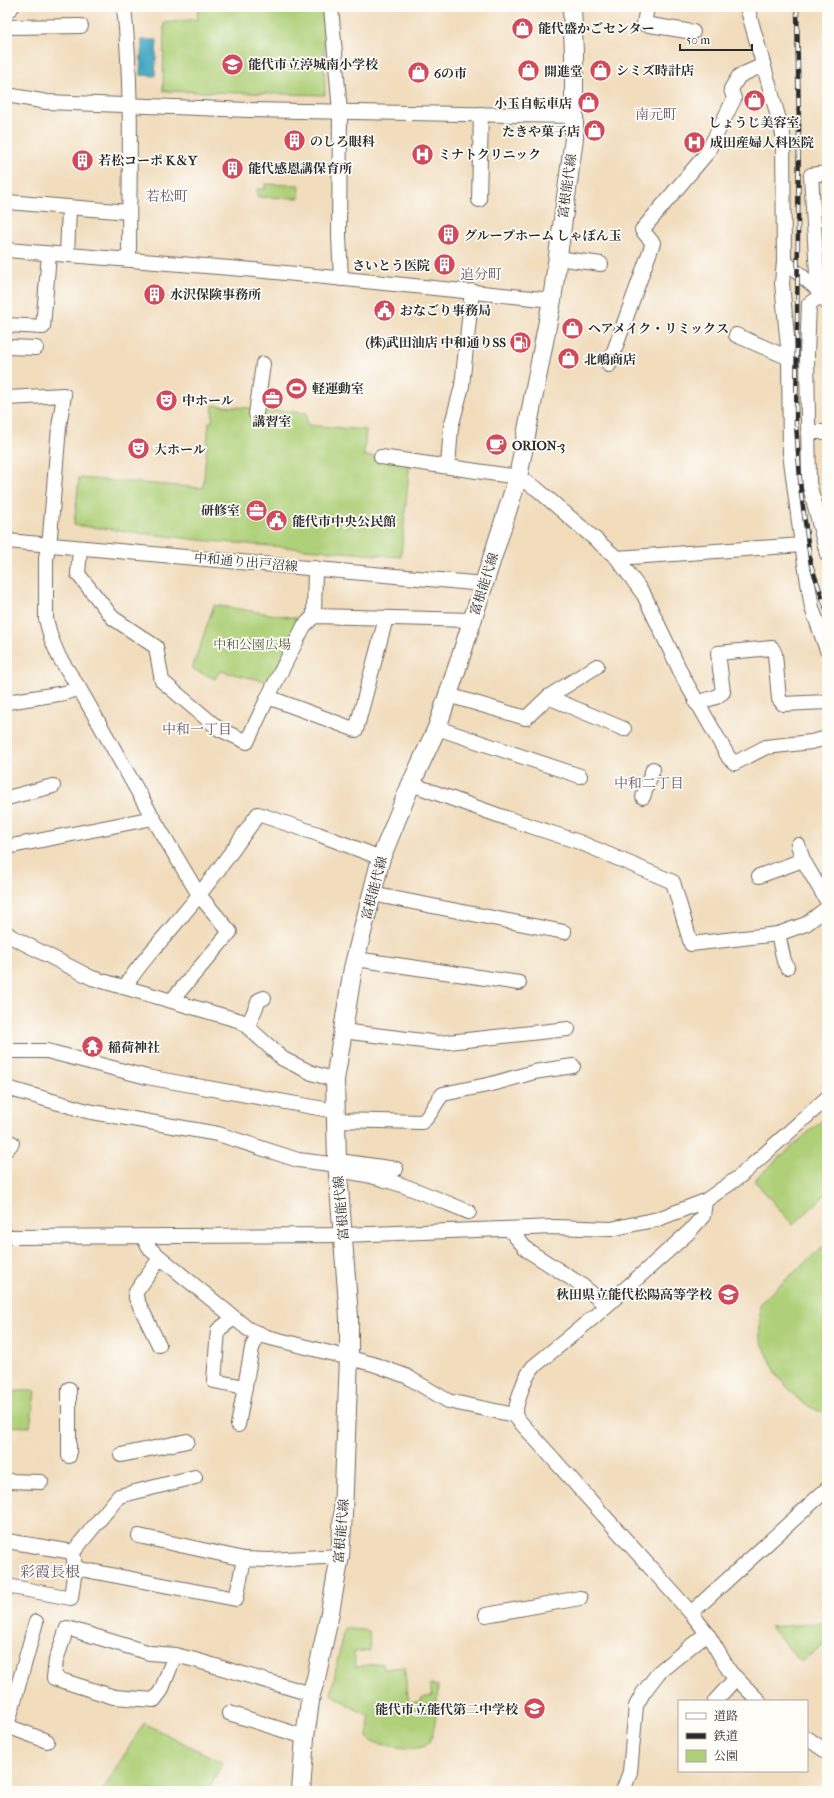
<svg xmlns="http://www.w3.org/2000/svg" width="834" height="1798" viewBox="0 0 834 1798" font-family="'IM FELL French Canon','Noto Serif JP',serif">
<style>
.green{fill:#afd078;stroke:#6d7e52}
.water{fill:#45a7c4;stroke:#386978}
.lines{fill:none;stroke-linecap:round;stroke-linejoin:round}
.minor-casing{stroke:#70695e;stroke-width:16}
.major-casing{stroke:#70695e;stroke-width:20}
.minor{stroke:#fff;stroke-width:14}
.major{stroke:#fff;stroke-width:18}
.rail-casing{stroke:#2b2b2b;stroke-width:4.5}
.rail{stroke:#fdfcf7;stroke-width:3;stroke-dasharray:9;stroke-linecap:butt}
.labels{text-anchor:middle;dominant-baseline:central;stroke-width:3.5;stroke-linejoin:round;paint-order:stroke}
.poi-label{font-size:13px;font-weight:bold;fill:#2b2b2b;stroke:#fdfcf7;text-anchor:start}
.street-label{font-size:13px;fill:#2b2b2b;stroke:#fdfcf7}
.park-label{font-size:13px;fill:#535d42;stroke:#fdfcf7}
.neighbourhood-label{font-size:14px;fill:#67576a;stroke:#fdfcf7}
.quarter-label{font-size:15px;fill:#67576a;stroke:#fdfcf7}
</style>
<rect width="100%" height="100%" fill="#fdfcf7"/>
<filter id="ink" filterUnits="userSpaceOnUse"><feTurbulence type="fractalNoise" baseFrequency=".025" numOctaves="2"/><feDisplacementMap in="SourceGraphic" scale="8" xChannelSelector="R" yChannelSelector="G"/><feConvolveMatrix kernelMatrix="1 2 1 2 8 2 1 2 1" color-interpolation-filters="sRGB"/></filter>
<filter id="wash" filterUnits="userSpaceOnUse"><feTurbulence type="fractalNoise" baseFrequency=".012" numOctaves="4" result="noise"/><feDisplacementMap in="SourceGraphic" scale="16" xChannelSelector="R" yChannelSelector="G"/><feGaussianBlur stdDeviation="0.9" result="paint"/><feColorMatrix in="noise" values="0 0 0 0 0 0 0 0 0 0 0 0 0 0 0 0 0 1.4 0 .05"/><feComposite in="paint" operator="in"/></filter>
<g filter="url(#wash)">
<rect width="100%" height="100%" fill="#f1dcbc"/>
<g class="green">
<polygon points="197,7 323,7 325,95 163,91 164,23 198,19"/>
<polygon points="265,184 299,185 299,198 257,197 257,189 265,189"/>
<polygon points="213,405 307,413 307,425 366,430 364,456 410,460 401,557 199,540 74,525 79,478 203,488 209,422 212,422"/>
<polygon points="214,605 302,619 270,682 220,671 215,679 192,669"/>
<polygon points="827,1116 827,1193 793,1225 754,1180"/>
<polygon points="827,1243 827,1415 802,1403 778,1377 760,1339 760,1303"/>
<polygon points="7,1391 35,1391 30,1427 7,1426"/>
<polygon points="827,1621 827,1648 824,1644 801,1662 770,1627 823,1623"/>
<path d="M344 1628 369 1631 370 1651 354 1652 355 1667 382 1663 383 1669 404 1667 409 1703 422 1701 421 1698 432 1696 430 1685 438 1686C437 1699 437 1737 426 1745 415 1753 384 1744 372 1742L368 1738 369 1715C354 1710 344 1701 331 1694Z"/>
<polygon points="144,1723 223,1763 208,1791 102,1791"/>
</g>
<polygon class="water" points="142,40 157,40 155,76 140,75"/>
</g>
<g filter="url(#ink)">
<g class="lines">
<defs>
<g id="minor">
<path d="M124 7C133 90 129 175 129 259"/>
<polyline points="331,7 340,112 339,236 341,279"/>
<polyline points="647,7 644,24 693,32"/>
<polyline points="747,7 783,134 784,261 823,294 827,303"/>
<polyline points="7,11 12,7"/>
<polyline points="7,27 81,26"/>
<polyline points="7,95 47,102 249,110 574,116"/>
<polyline points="479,200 481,114"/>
<polyline points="7,202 129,212"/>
<polyline points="7,250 266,271 552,300"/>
<polyline points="67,255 69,209"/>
<polyline points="557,258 601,264"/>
<polyline points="784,261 782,283 789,358 790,453 802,545"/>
<polyline points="818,290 811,175 827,173"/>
<polyline points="823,294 809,304 807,355 809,483 827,554"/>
<polyline points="7,325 43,327 49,254"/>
<polyline points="736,335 789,358"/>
<polyline points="7,347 36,348"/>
<polyline points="609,365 653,243 642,230 707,153 734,99 731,89 739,76 763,65"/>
<polyline points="7,398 64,395 59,427 50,536 46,558 46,619 51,638 59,657 79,688 153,818 199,895 230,932 172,1000"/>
<polyline points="256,414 263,364"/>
<polyline points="809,432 827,432"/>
<polyline points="381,457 518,477 537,489 617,558 644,595 684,679 729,758 735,763 766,747 811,742 827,738"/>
<polyline points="448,466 451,427 462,386 472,291"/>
<polyline points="7,541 484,584"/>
<polyline points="80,548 78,574 113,618 156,647 162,681 219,729 247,742 268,697 304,626 314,616 472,620"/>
<polyline points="617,558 802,545 812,608 827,650"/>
<polyline points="314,616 315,568"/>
<polyline points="448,695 526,718 548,697 597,666"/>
<polyline points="268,697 356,730 386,618"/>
<polyline points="548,697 624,729"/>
<polyline points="7,702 65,693 79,688"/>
<polyline points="696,703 716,697 723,692 718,653 772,648 775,654 779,699 783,704 827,702"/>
<polyline points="437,728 580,776"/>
<polyline points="411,784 506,818 579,842 673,882 691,944 778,934 806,924 827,908"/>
<polyline points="643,797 653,769"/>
<polyline points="7,798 53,786"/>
<polyline points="798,845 803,860 827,901"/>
<polyline points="7,847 153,818"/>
<polyline points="759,876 803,860"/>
<polyline points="372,894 564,932"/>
<polyline points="7,933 10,936 92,978 241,1021 283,1059 312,1073 335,1080"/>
<polyline points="778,934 784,961 787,967"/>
<polyline points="356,959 519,983"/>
<path d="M125 987C138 965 155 948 171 929 202 893 231 854 258 814L318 834 381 858"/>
<polyline points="248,1026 259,1000 264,998"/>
<polyline points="342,1031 439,1043 568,1029"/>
<polyline points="7,1051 47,1051 147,1077 335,1111"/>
<polyline points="7,1088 87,1111 218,1134 298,1160 338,1165"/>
<path d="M336 1120 422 1122C432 1115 434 1103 443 1094L492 1084 534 1072 573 1066"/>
<polyline points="7,1149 12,1143"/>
<polyline points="346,1162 396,1169"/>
<path d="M338 1171C384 1174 427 1195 469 1212"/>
<polyline points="509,1229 527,1250 580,1284 606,1305"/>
<polyline points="142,1236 151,1250 248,1329 267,1337 373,1364 406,1376 448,1401 514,1415 691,1613 707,1633 730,1672 759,1701"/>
<polyline points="7,1237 344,1235 554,1227 611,1229 658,1219 705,1201 739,1177 827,1098"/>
<polyline points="234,1318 218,1330 214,1381 245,1387"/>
<polyline points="159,1345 136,1298 136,1292 160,1258"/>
<polyline points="69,1389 69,1456"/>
<path d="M514 1415C519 1398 522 1381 533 1367L595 1316 689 1232 703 1216 705 1201"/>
<polyline points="238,1425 252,1348 259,1333"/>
<polyline points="121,1455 187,1441"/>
<polyline points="7,1481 41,1482"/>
<polyline points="139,1536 244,1559"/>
<polyline points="7,1541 73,1552 75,1568 71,1598 7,1586"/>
<polyline points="73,1552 119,1496 195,1477"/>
<polyline points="75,1568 236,1599 244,1559 269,1560 340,1556"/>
<polyline points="691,1613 827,1489"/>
<polyline points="486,1615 580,1598"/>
<polyline points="175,1655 161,1691 154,1700 114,1697 54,1678 56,1660 67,1628 150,1653 175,1655 195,1660 311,1694"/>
<polyline points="715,1701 736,1678"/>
<polyline points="229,1713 305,1737"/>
<polyline points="7,1726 36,1622"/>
<polyline points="7,1726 47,1741"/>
<polyline points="807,1738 827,1752"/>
<polyline points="623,1791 630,1772 636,1706 643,1693 659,1672 707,1633"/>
</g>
<polyline id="major" points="301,1791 305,1737 311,1694 316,1678 329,1618 340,1556 343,1514 349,1357 349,1317 337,1161 335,1080 353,968 381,858 411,784 437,728 460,659 518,477 552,300 574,138 574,53 572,7"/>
</defs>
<use href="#minor" class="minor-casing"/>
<use href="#major" class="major-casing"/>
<use href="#minor" class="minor"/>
<use href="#major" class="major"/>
<defs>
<polyline id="rail" points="797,7 799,129 796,424 801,493 811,565 827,611"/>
</defs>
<use href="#rail" class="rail-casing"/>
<use href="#rail" class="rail"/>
</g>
</g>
<defs>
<symbol id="shop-disc" viewBox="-11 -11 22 22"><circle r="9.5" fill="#d1495b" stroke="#fdfcf7"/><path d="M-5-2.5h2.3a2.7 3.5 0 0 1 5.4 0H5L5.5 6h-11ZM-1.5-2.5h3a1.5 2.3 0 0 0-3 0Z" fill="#fff"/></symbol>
<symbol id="school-disc" viewBox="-11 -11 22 22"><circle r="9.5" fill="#d1495b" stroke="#fdfcf7"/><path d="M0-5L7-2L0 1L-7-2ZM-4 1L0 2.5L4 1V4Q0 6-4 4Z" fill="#fff"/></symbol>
<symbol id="building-disc" viewBox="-11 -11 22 22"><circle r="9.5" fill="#d1495b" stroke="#fdfcf7"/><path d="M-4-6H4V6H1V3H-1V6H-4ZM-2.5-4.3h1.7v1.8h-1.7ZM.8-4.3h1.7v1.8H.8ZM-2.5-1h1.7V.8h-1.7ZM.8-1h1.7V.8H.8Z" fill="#fff"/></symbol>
<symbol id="hospital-disc" viewBox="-11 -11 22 22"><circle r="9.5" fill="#d1495b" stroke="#fdfcf7"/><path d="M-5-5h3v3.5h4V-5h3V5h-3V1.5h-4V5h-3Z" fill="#fff"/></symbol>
<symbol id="civic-disc" viewBox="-11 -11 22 22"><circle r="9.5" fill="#d1495b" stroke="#fdfcf7"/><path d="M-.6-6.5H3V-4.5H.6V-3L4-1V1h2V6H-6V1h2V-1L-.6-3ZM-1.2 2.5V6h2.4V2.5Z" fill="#fff"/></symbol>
<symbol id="fuel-disc" viewBox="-11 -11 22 22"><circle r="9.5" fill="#d1495b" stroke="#fdfcf7"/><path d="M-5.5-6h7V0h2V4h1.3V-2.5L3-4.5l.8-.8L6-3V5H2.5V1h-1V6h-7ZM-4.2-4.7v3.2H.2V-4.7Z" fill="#fff"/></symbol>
<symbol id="stadium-disc" viewBox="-11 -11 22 22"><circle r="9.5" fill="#d1495b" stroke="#fdfcf7"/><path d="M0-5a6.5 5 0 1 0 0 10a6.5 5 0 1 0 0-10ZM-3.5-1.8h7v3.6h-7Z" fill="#fff"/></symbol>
<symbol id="office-disc" viewBox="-11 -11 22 22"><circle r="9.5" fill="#d1495b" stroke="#fdfcf7"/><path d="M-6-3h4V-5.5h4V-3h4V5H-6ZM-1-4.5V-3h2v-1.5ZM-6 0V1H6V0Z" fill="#fff"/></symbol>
<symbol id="theatre-disc" viewBox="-11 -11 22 22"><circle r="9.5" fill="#d1495b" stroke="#fdfcf7"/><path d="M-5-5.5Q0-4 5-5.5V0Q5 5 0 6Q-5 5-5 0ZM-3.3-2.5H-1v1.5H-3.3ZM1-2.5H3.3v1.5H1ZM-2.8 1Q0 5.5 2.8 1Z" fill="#fff"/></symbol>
<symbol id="cafe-disc" viewBox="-11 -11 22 22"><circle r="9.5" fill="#d1495b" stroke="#fdfcf7"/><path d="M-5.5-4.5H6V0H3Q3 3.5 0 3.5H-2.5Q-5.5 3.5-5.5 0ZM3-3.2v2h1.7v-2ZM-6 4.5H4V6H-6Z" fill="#fff"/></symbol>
<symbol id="temple-disc" viewBox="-11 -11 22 22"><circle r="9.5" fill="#d1495b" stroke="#fdfcf7"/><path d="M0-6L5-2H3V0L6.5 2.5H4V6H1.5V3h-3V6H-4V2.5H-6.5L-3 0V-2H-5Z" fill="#fff"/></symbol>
</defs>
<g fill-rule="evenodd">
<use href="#shop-disc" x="510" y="16" width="25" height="25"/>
<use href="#school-disc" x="220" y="52" width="25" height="25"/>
<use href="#shop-disc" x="588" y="58" width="25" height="25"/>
<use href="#shop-disc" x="516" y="58" width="25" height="25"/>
<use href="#shop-disc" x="406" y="60" width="25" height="25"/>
<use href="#shop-disc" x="742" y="88" width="25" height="25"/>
<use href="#shop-disc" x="576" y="90" width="25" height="25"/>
<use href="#shop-disc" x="582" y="118" width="25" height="25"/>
<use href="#building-disc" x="282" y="128" width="25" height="25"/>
<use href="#hospital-disc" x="682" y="130" width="25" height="25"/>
<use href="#hospital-disc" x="410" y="142" width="25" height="25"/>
<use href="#building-disc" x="70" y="148" width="25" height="25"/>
<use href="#building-disc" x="220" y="156" width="25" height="25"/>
<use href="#building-disc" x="436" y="222" width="25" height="25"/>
<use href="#building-disc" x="432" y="252" width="25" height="25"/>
<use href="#building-disc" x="142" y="282" width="25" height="25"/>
<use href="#civic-disc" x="372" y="298" width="25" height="25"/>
<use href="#shop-disc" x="560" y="316" width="25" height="25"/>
<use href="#fuel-disc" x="508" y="330" width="25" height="25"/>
<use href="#shop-disc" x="556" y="346" width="25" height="25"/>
<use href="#stadium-disc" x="284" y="376" width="25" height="25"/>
<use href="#office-disc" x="260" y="386" width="25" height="25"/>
<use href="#theatre-disc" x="154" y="388" width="25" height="25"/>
<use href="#cafe-disc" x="484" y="432" width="25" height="25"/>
<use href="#theatre-disc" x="126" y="436" width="25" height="25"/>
<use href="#office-disc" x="244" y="498" width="25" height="25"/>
<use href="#civic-disc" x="264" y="508" width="25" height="25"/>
<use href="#temple-disc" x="80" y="1034" width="25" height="25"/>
<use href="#school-disc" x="716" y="1282" width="25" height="25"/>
<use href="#school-disc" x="522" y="1696" width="25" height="25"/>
</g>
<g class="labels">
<g class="poi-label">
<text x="538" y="28">能代盛かごセンター</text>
<text x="248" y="64">能代市立渟城南小学校</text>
<text x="616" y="70">シミズ時計店</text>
<text x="544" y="71">開進堂</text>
<text x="434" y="73">6の市</text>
<text x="572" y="103" text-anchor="end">小玉自転車店</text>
<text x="754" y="122" text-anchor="middle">しょうじ美容室</text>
<text x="580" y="131" text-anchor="end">たきや菓子店</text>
<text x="310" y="141">のしろ眼科</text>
<text x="710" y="142">成田産婦人科医院</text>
<text x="438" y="154">ミナトクリニック</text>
<text x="98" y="160">若松コーポ K＆Y</text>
<text x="248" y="168">能代感恩講保育所</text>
<text x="464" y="235">グループホーム しゃぼん玉</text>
<text x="430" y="265" text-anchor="end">さいとう医院</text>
<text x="170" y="294">水沢保険事務所</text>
<text x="400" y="310">おなごり事務局</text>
<text x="588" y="328">ヘアメイク・リミックス</text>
<text x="506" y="342" text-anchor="end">(株)武田油店 中和通りSS</text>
<text x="584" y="359">北嶋商店</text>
<text x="312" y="388">軽運動室</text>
<text x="182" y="400">中ホール</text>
<text x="272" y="421" text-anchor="middle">講習室</text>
<text x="512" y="445">ORION-3</text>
<text x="154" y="449">大ホール</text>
<text x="240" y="510" text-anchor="end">研修室</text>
<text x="292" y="521">能代市中央公民館</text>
<text x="108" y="1047">稲荷神社</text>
<text x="712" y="1294" text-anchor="end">秋田県立能代松陽高等学校</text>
<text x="518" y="1709" text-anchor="end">能代市立能代第二中学校</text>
</g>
<g class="street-label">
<text transform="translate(567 186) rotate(-82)">富根能代線</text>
<text transform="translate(246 562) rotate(5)">中和通り出戸沼線</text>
<text transform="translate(484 584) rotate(-72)">富根能代線</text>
<text transform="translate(374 888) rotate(-75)">富根能代線</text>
<text transform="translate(341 1208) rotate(-95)">富根能代線</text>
<text transform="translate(341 1531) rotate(-85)">富根能代線</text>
</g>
<g class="park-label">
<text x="252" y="644">中和公園広場</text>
</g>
<g class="neighbourhood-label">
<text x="656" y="114">南元町</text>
<text x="167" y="196">若松町</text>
<text x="481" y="274">追分町</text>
<text x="197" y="729">中和一丁目</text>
<text x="649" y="783">中和二丁目</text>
</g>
<g class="quarter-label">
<text x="50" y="1572">彩霞長根</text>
</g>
</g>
<rect width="834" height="1798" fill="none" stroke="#fdfcf7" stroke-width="24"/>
<rect x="678" y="1700" width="130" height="72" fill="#fdfcf7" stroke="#a9a8a5"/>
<rect x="686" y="1713" width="20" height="6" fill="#ffffff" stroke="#a9a8a5"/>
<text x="714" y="1720" font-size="12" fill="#2b2b2b">道路</text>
<rect x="686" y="1733" width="20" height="6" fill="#2b2b2b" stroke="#a9a8a5"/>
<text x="714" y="1740" font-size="12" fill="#2b2b2b">鉄道</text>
<rect x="686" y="1750" width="20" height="12" fill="#afd078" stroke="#a9a8a5"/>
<text x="714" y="1760" font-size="12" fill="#2b2b2b">公園</text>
<path d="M680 44v6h72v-6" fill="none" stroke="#2b2b2b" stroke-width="2"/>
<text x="686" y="44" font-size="12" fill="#2b2b2b" stroke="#fdfcf7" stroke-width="3" paint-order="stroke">50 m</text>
</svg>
